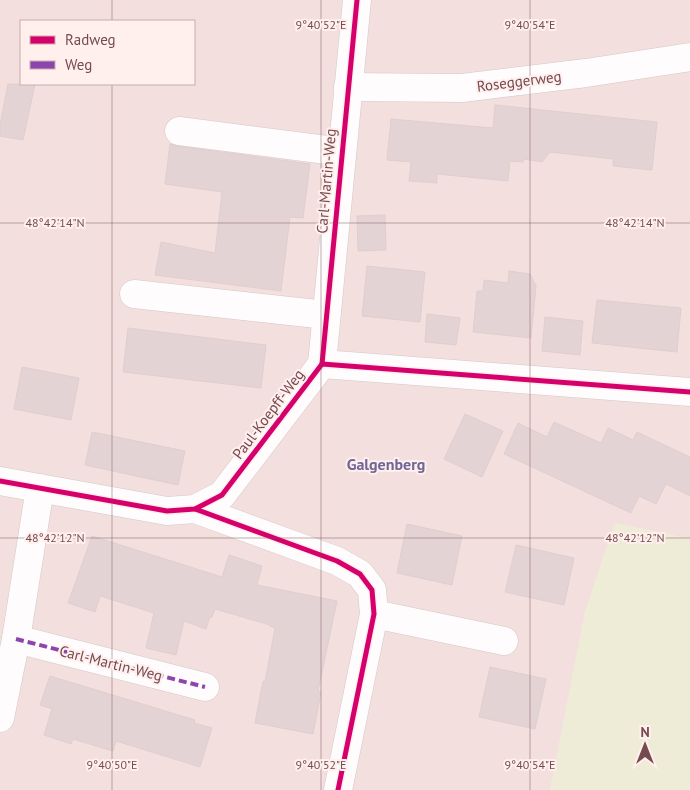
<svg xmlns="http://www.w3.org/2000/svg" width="690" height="790" viewBox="0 0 690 790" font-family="'PT Sans',sans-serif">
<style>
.residential{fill:#f3dfde;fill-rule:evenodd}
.grass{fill:#eeebd6}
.building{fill:#e4d3d4;stroke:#e0cece}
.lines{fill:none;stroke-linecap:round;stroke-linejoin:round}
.minor-casing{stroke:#d5c7c8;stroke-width:29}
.minor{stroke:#fefcfc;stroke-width:28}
.quiet{stroke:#8e44ad;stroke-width:4;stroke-dasharray:8 4;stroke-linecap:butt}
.cycleway-casing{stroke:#ffefed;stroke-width:8}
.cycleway{stroke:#d6006c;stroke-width:5}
.ticks{fill:none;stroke:#764b50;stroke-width:1;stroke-opacity:0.45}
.labels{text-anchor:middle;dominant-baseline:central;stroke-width:4;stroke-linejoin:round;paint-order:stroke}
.street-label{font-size:15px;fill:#764b50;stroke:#ffefed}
.neighbourhood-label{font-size:16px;font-weight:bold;fill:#706699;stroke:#ffefed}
.ticks-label{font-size:12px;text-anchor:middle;fill:#764b50;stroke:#ffefed;stroke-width:4;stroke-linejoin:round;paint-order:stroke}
</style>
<rect width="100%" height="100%" fill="#f7eceb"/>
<path class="residential" d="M0 0H690V539L615 523 585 612 550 790H0ZM21 21H194V84H21Z"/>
<polygon class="grass" points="614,523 690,539 690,790 550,790 585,612"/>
<g class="building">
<polygon points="8,84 35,84 23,140 0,136 0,125"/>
<polygon points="495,105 657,122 652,170 613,166 613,159 550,152 542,162 524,159 523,162 510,161 508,181 437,174 437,183 409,181 411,162 387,160 391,119 493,128"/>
<polygon points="170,144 177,146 310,164 303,218 290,217 281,291 155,275 161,242 215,253 222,192 165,184"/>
<polygon points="385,215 386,250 358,251 357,216"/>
<polygon points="367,266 425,272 420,322 362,316"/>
<polygon points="509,271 530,274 536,286 531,338 473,332 477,291 483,291 484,280 508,283"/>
<polygon points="597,300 681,308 677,352 592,343"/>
<polygon points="427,314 460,318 456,345 425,342"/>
<polygon points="545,317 583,321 580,355 542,351"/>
<polygon points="128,328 266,345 261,388 123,372"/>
<polygon points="22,367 79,378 71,420 14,409"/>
<polygon points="465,414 503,431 482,477 444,459"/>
<polygon points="554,422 601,443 608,428 633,440 637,432 690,457 690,496 666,484 656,504 639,496 631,513 504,454 518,423 547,437"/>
<polygon points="92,432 185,451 178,485 85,465"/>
<polygon points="407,524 462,536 452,585 397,573"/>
<polygon points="92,536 222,577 229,555 262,566 257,585 337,601 318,691 321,692 313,734 255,723 263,681 265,682 275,628 270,626 270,625 215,609 212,617 210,617 206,629 184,621 176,655 146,648 154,613 100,596 95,612 68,603"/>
<polygon points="516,545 574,558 564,605 505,592"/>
<polygon points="490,667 546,679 535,729 479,717"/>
<polygon points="50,676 195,720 194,723 212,728 200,767 116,741 113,751 73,739 71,744 44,735 52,709 40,705"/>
</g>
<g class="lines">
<defs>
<g id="minor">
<polyline points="348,87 462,88 586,73 690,57"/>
<polyline points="179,131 342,152"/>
<polyline points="134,294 326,315"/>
<polyline points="322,364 357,0"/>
<polyline points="0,481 167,511 195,509 222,495 322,364 690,392"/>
<polyline points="195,509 337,561 360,574 372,590 374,614 338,790"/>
<polyline points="374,614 504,641"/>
<polyline points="16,639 205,687"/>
<polyline points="0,718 16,639 40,488"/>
</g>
</defs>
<use href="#minor" class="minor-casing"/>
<use href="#minor" class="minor"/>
<polyline class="quiet" points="16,639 205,687"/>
<defs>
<g id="cycleway">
<polyline points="322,364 357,0"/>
<polyline points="0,481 167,511 195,509 222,495 322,364 690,392"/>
<polyline points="195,509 337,561 360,574 372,590 374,614 338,790"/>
</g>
</defs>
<use href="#cycleway" class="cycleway-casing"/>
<use href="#cycleway" class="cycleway"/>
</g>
<path class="ticks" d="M112 0V21M321 0V790M530 0V790M112 84V790M0 223H690M0 538H690"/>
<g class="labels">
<g class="street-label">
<text transform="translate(519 81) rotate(-7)">Roseggerweg</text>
<text transform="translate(326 181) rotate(-85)">Carl-Martin-Weg</text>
<text transform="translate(268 414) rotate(-53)">Paul-Koepff-Weg</text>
<text transform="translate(111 663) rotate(14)">Carl-Martin-Weg</text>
</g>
<g class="neighbourhood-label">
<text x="386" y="464">Galgenberg</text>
</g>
</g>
<g class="ticks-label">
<text x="321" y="29">9°40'52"E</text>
<text x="530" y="29">9°40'54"E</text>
<text x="55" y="227">48°42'14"N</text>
<text x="635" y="227">48°42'14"N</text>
<text x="55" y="542">48°42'12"N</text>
<text x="635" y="542">48°42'12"N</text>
<text x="112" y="769">9°40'50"E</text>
<text x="321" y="769">9°40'52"E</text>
<text x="530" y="769">9°40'54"E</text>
</g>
<rect x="20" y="20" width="175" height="65" fill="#ffefed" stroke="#c8adae"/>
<rect x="30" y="36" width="25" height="8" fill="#d6006c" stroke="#c8adae"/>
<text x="65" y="45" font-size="15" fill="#764b50">Radweg</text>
<rect x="30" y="61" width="25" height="8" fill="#8e44ad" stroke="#c8adae"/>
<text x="65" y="70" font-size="15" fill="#764b50">Weg</text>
<g transform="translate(645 745)" stroke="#ffefed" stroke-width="4" paint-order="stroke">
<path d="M0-4L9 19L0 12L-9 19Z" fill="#764b50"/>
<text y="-8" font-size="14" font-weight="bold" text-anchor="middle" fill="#764b50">N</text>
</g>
</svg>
